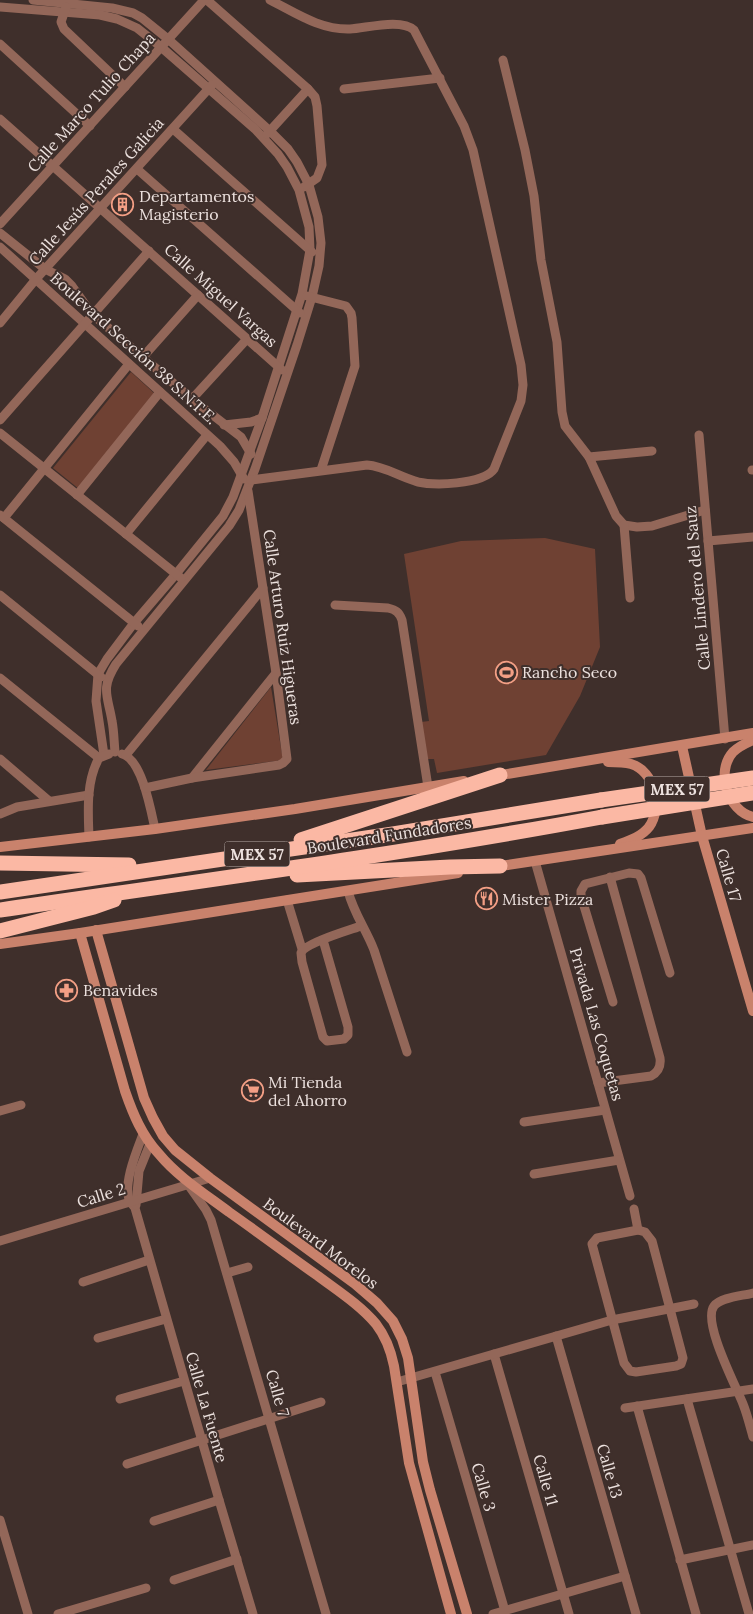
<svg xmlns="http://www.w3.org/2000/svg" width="753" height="1614" viewBox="0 0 753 1614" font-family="Lora,serif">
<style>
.green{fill:#6f4133}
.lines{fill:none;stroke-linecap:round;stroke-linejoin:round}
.street{stroke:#936759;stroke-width:9}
.secondary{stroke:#c9826c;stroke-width:10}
.highway{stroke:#fbb8a4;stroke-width:15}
.highway-bridge{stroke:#fbb8a4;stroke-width:15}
.labels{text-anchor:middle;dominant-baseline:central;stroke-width:4;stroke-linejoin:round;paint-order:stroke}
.shield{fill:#3f2f2b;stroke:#b8aca8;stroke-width:1}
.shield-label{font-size:15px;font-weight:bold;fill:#ece1de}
.street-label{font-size:16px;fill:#ece1de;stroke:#3f2f2b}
.poi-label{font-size:16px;fill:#ece1de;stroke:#3f2f2b;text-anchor:start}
</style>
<rect width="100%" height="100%" fill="#3f2f2b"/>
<g class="green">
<polygon points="131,372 155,394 79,489 53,468"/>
<polygon points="545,538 595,549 600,647 580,696 546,755 437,773 434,759 426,759 421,722 429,721 404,554 461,541"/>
<polygon points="271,687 283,760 206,770"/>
</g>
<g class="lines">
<g class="street">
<path d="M33 0 112 8 133 13 142 18 168 39 270 131 288 149 297 162 309 185 318 217 321 243 319 266 312 297 297 345 255 469 239 510 229 526 116 664C100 689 108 696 112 721 114 731 114 742 115 752"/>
<polyline points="207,0 308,89 315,97 317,106 322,165 317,178 304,187"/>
<polyline points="0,7 100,15 117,19 137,28 161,47 255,129 278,154 287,167 299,190 309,227 310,250 302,294 262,418 233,497 223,516 176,574 134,623 107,659 98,674 96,701 104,755"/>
<polyline points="66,7 61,22 64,29 125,87"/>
<polyline points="0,44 90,126"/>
<polyline points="503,60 525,150 534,196 541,260 557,342 562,412 565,426 589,457 616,516 624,525 637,527 652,526 705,510"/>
<polyline points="344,89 440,78"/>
<polyline points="0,119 282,370"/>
<polyline points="173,129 312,252"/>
<polyline points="267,134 308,89"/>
<polyline points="137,169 300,313"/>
<polyline points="0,224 204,0"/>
<polyline points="0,233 45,269 65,279 72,286 92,314 192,399 241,437 251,454"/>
<polyline points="0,247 220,446 234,462 244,479"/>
<polyline points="307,296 346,306 351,313 352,318 355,366 321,470"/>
<polyline points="0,323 36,279 212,85"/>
<polyline points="142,358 198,295"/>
<polyline points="192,399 247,339"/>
<polyline points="0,420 149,251"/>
<polyline points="224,425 251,422 262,418"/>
<polyline points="0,433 181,578"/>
<polyline points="699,435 725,739"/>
<polyline points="589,457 652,451"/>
<polyline points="752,470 753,470"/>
<path d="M251 480 367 465C384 466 398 476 415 481 431 487 484 484 494 469L521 401 523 385 521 365 473 150 464 126 414 30C401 18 367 28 350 29 320 30 296 13 270 0"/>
<polyline points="77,495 160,392"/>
<polyline points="0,515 138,626"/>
<polyline points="4,518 129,364"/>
<polyline points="624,525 630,598"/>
<polyline points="126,534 207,435"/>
<polyline points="708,541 753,537"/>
<polyline points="0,595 101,677"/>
<path d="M335 605 388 608C396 610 399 612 402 620L428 787"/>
<polyline points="0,678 99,758"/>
<path d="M122 754C142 759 151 811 155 829"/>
<polyline points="126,755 263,588"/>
<polyline points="0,759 49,801"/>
<polyline points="192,778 276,673"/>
<polyline points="145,788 192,778 279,765 283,763 287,759 276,673 248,491"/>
<polyline points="0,814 17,807 89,795"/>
<path d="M89 837C88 811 86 781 99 758L109 754"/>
<polyline points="535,861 630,1196"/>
<path d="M348 891C354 914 366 929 374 950L407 1052"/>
<polyline points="287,900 302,949"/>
<path d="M323 940 348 1027V1035L344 1039 327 1041 323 1037 302 962 301 953C305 943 350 930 361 926"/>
<polyline points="613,1002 581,896 581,891 585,884 629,873 638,874 641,878 670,973"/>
<path d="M598 1083 651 1076C659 1072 661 1066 660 1058L610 877"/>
<polyline points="0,1111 21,1105"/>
<polyline points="524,1122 605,1110"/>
<path d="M143 1134C137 1150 122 1185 130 1202 130 1202 135 1207 135 1208L219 1500 253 1614"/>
<polyline points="534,1174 619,1160"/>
<polyline points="189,1186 206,1210 211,1220 326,1614"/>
<polyline points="136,1205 139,1171 150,1144"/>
<polyline points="634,1209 638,1230"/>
<polygon points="638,1230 645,1232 652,1241 683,1358 681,1364 676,1366 636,1372 630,1371 624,1363 592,1244 597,1238"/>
<polyline points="0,1241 210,1178"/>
<polyline points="227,1273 248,1267"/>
<polyline points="83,1282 149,1260"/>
<path d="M753 1293C742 1296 721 1297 714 1306 702 1322 736 1386 743 1404 747 1414 750 1426 753 1437"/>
<polyline points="556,1336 636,1614"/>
<polyline points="98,1338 166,1319"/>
<polyline points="494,1354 569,1614"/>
<polyline points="435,1372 505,1611"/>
<polyline points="397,1382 612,1320 694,1304"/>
<polyline points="120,1399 184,1381"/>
<polyline points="687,1399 749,1614"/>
<polyline points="637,1406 696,1614"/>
<polyline points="625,1408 753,1389"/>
<polyline points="127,1464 321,1402"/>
<polyline points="0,1520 28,1614"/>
<polyline points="154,1521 219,1500"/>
<polyline points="680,1560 753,1545"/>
<polyline points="174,1580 237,1559"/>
<polyline points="58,1614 146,1588"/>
<polyline points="493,1614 625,1576"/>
</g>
<g class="secondary">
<path d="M753 740C746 743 738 747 733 752 715 772 728 811 753 817"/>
<polyline points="682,746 702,836 753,1011"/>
<path d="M608 762C615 762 624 762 631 764 655 771 663 808 649 827 642 836 631 840 620 844"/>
<polyline points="495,776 753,733"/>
<polyline points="0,847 155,829 295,809 464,781"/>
<polyline points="494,867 753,828"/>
<polyline points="96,930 144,1098 153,1118 163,1136 175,1150 210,1178 355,1284 377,1303 393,1321 402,1339 408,1358 423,1462 430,1490 467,1614"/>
<path d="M80 933 125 1091C133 1114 142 1136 159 1154 178 1177 205 1194 229 1212 259 1233 288 1255 318 1276 338 1291 360 1305 376 1324 386 1337 391 1351 394 1366L409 1463 451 1614"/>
<polyline points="0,944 80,933 458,873"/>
</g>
<g class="highway">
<polyline points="301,840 500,775"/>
<polyline points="0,863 129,865"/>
<polyline points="297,875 450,867 500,866"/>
<polyline points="0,892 393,834 601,800"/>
<path d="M0 910C201 881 403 854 602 817"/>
<polyline points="0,931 94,907 114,900"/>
</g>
<g class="highway-bridge">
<polyline points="601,800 753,778"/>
<polyline points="602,817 753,793"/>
</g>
</g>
<defs>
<symbol id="building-ring" viewBox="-11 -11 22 22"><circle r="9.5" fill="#3f2f2b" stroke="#f39f85" stroke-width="1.5"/><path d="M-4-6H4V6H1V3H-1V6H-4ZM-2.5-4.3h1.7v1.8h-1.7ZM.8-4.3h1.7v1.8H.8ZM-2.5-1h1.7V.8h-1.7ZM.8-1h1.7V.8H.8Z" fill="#f39f85"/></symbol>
<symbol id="stadium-ring" viewBox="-11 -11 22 22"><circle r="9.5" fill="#3f2f2b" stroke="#f39f85" stroke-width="1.5"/><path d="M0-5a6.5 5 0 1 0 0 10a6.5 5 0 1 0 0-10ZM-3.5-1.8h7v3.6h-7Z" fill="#f39f85"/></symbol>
<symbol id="restaurant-ring" viewBox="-11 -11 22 22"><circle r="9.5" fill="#3f2f2b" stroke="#f39f85" stroke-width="1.5"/><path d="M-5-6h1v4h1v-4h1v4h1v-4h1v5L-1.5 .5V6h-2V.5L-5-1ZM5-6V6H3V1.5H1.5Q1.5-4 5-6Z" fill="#f39f85"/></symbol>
<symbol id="pharmacy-ring" viewBox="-11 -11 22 22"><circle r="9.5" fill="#3f2f2b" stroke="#f39f85" stroke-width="1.5"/><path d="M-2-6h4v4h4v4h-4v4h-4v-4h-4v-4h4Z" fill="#f39f85"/></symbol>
<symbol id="supermarket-ring" viewBox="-11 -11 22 22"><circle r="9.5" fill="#3f2f2b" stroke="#f39f85" stroke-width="1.5"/><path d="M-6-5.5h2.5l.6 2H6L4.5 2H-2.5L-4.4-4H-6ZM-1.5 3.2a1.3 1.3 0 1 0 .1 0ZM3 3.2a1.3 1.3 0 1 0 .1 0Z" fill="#f39f85"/></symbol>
</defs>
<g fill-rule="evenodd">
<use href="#building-ring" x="110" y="192" width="25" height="25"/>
<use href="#stadium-ring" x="494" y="660" width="25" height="25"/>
<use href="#restaurant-ring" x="474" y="886" width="25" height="25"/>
<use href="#pharmacy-ring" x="54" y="978" width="25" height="25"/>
<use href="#supermarket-ring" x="240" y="1078" width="25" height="25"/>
</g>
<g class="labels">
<g class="shield">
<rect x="644.5" y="776.5" width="65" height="25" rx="4"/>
<rect x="224.5" y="841.5" width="65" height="25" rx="4"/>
</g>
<g class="shield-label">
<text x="677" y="789">MEX 57</text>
<text x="257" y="854">MEX 57</text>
</g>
<g class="street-label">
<text transform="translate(91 102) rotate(-48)">Calle Marco Tulio Chapa</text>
<text transform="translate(96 191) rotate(-48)">Calle Jesús Perales Galicia</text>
<text transform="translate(221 295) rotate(42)">Calle Miguel Vargas</text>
<text transform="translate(134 348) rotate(42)">Boulevard Sección 38 S.N.T.E.</text>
<text transform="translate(697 588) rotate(-95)">Calle Lindero del Sauz</text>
<text transform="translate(283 627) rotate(82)">Calle Arturo Ruiz Higueras</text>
<text transform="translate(389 835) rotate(-9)">Boulevard Fundadores</text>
<text transform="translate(729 875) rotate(74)">Calle 17</text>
<text transform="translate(597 1024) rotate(74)">Privada Las Coquetas</text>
<text transform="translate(101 1195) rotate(-17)">Calle 2</text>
<text transform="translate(321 1243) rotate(37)">Boulevard Morelos</text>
<text transform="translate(278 1393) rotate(74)">Calle 7</text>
<text transform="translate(207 1407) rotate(74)">Calle La Fuente</text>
<text transform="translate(610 1471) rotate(74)">Calle 13</text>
<text transform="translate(546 1480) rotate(74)">Calle 11</text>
<text transform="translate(484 1487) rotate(74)">Calle 3</text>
</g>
<g class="poi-label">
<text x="139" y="196">Departamentos<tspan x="139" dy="18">Magisterio</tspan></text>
<text x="522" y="672">Rancho Seco</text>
<text x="502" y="899">Mister Pizza</text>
<text x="83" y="990">Benavides</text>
<text x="268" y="1082">Mi Tienda<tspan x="268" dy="18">del Ahorro</tspan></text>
</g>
</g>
</svg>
